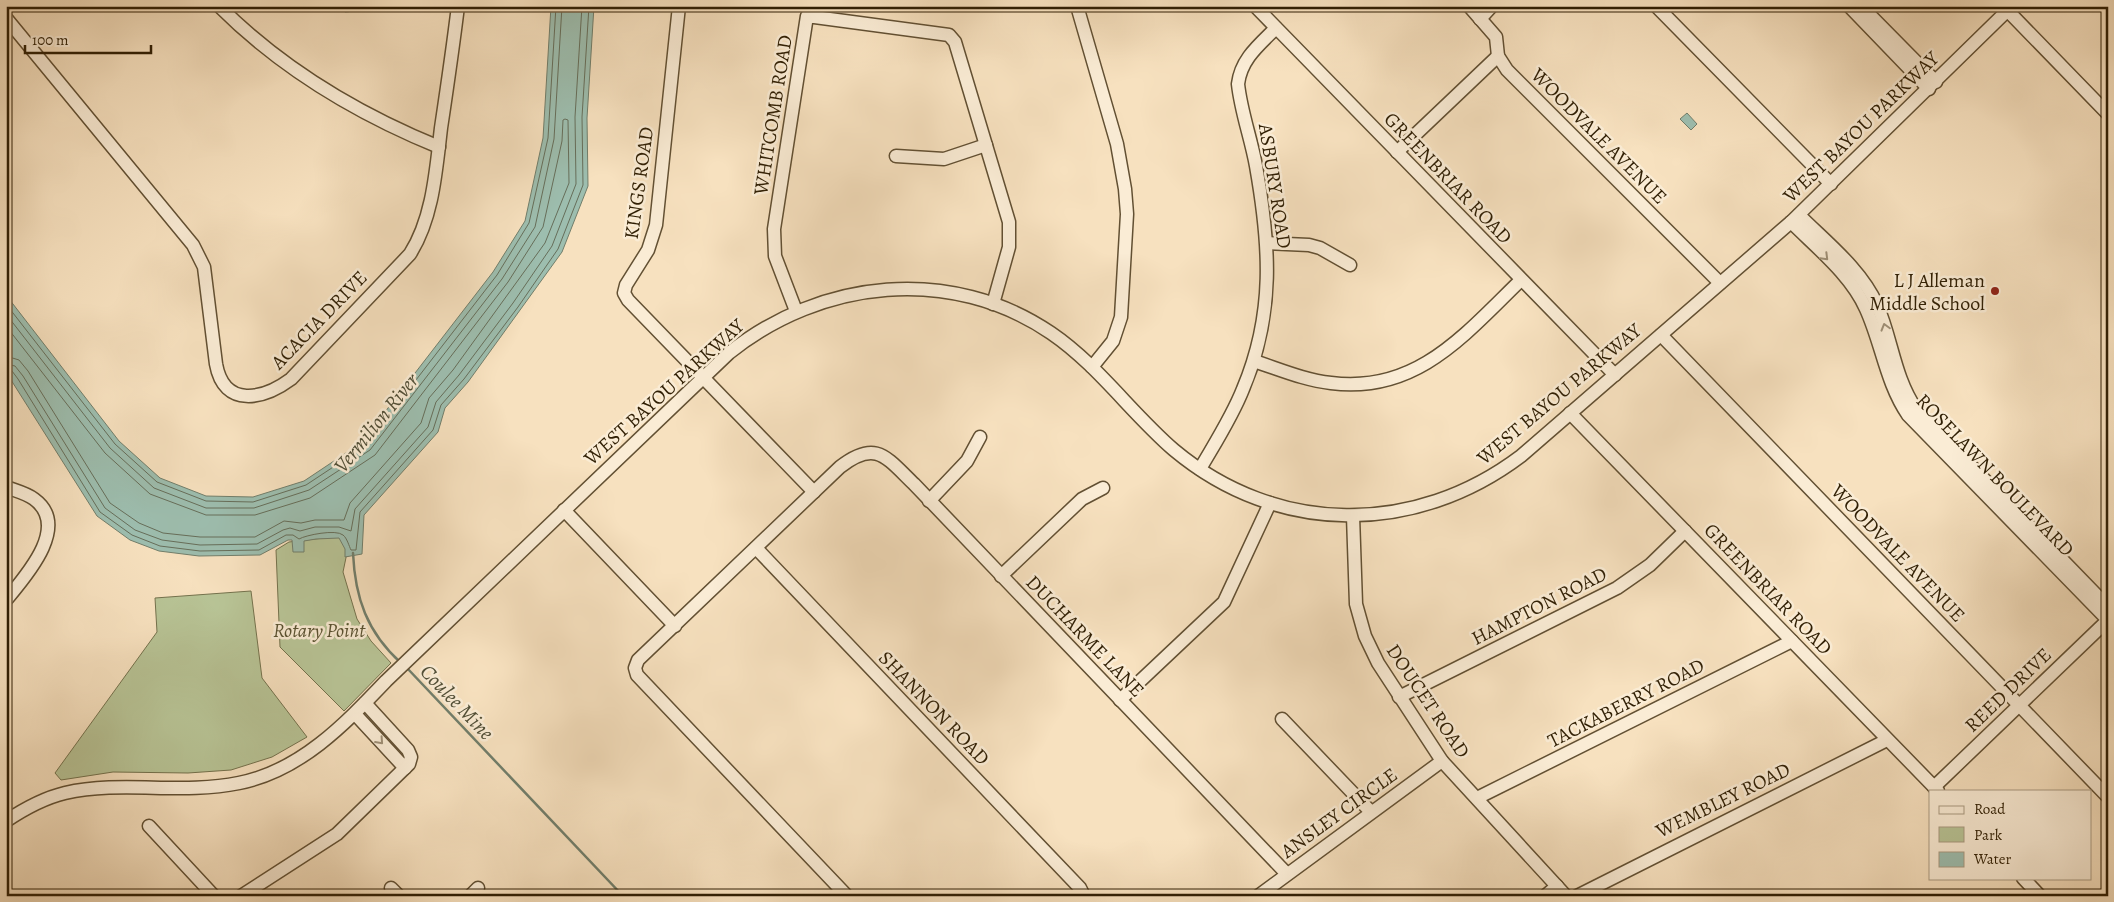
<svg xmlns="http://www.w3.org/2000/svg" width="2114" height="902" viewBox="0 0 2114 902" font-family="Alegreya,serif">
<style>
.green{fill:#b8c496;stroke:#74724d}
.water{fill:#9dbeaf;stroke:#717e6b}
.lines{fill:none;stroke-linecap:round;stroke-linejoin:round}
.shore{stroke:#666e5a;stroke-width:1}
.stream{stroke:#717e6b;stroke-width:2.5}
.minor-casing{stroke:#625033;stroke-width:15}
.minor{stroke:#faecd5;stroke-width:12}
.oneway{stroke:#9f9077}
.poi-dot{fill:#8f2418;stroke:#faecd5;stroke-width:2}
.labels{text-anchor:middle;dominant-baseline:central;stroke-width:5;stroke-linejoin:round;paint-order:stroke}
.street-label{font-size:20px;fill:#301f04;stroke:#faecd5}
.poi-label{font-size:20px;fill:#301f04;stroke:#faecd5;text-anchor:end}
.park-label{font-size:20px;font-style:italic;fill:#595130;stroke:#faecd5}
.water-label{font-size:21px;font-style:italic;fill:#514f37;stroke:#faecd5}
</style>
<rect width="100%" height="100%" fill="#f7e1bf"/>
<filter id="stains"><feTurbulence type="fractalNoise" baseFrequency=".004" numOctaves="4"/><feColorMatrix values="0 0 0 0 .2 0 0 0 0 .09 0 0 0 0 .02 0 0 0 .5 -.17"/></filter>
<radialGradient id="worn" r=".72"><stop offset=".6" stop-color="#630" stop-opacity="0"/><stop offset="1" stop-color="#630" stop-opacity=".3"/></radialGradient>
<g class="green">
<polygon points="341,536 348,548 343,572 357,619 371,641 391,663 344,711 280,647 276,550 289,542"/>
<polygon points="251,591 262,678 307,737 272,757 231,770 188,773 113,772 61,780 55,773 157,632 155,598"/>
</g>
<g class="water">
<polygon points="338,6 365,6 355,11 345,12"/>
<polygon points="551,6 594,6 587,118 588,186 562,252 468,382 445,408 438,432 364,515 362,554 345,557 345,549 339,538 316,539 304,541 304,552 293,552 292,540 288,540 260,555 199,556 159,551 130,540 97,516 6,372 6,295 119,441 160,478 206,496 253,497 304,481 361,443 493,272 525,221 543,138"/>
<polygon points="1687,113 1697,124 1691,130 1680,119"/>
</g>
<g class="lines">
<g class="shore">
<polyline points="6,304 115,444 157,482 206,501 253,502 306,485 365,446 497,275 529,223 548,138 556,6"/>
<polyline points="6,314 110,448 154,488 206,508 254,508 309,490 370,450 502,279 535,227 554,139 562,6"/>
<polyline points="6,326 105,453 150,494 206,515 255,515 310,498 375,455 508,282 543,227 562,141 563,120 565,119 568,120 569,183 545,243 453,370 429,398 421,423 350,503 344,520 315,520 301,523 284,521 255,537 200,537 163,533 139,523 110,503 28,371 19,360 6,356"/>
<polyline points="6,364 15,366 23,376 105,508 135,530 162,540 200,545 257,544 283,530 290,528 300,531 315,527 339,527 351,531 355,509 428,427 436,402 459,375 513,303 552,246 576,184 575,117 582,6"/>
<path d="M6 370 12 371 18 379 100 512 132 535 160 546 200 551 259 550 286 535H293L299 539C306 535 336 529 343 535 347 538 349 546 351 550H356L360 512 433 430 441 405 464 379 518 307 558 249 583 185 582 117 589 6"/>
</g>
<g class="stream">
<path d="M353 553C355 598 367 632 401 663"/>
<polyline points="407,668 623,896"/>
</g>
<defs>
<g id="minor">
<path d="M219 6C282 69 358 114 439 147"/>
<polyline points="679,6 656,225 648,250 626,285 624,293 628,300 814,492"/>
<polyline points="1077,6 1117,144 1125,189 1127,214 1121,317 1113,341 1092,367"/>
<polyline points="1255,6 1615,375"/>
<polyline points="1469,6 1496,37 1498,56 1507,70 1720,283"/>
<polyline points="1656,6 1831,184"/>
<polyline points="1849,6 1929,89"/>
<polyline points="1861,6 1936,82"/>
<polyline points="2008,11 2108,114"/>
<path d="M6 18 193 245 204 267 216 364C224 409 264 399 291 379L410 254C433 218 436 170 441 128 447 88 453 47 458 6"/>
<polyline points="1480,19 1492,6"/>
<polyline points="1397,152 1498,56"/>
<polyline points="896,156 944,159 986,145"/>
<path d="M1799 215C1826 242 1861 269 1877 305 1892 339 1894 377 1916 409L2108 607"/>
<path d="M1791 222C1817 248 1851 275 1866 309 1882 344 1886 383 1908 415L2108 620 1934 787"/>
<polyline points="1267,243 1309,245 1320,248 1350,265"/>
<polyline points="796,311 775,256 774,229 807,16 949,35 955,42 1009,222 1009,247 993,304"/>
<polyline points="1661,335 2108,797"/>
<path d="M1254 361C1279 369 1304 380 1331 383 1417 394 1465 334 1521 280"/>
<polyline points="1570,413 1938,791"/>
<path d="M1200 469C1215 443 1232 417 1243 389 1275 313 1270 245 1256 166 1251 138 1241 112 1238 84 1241 59 1259 45 1276 28"/>
<path d="M6 487C16 491 26 493 34 499 71 526 26 576 6 600"/>
<polyline points="929,501 967,461 980,437"/>
<polyline points="564,510 675,626"/>
<polyline points="1353,516 1356,604 1365,636 1378,663 1442,761 1566,896"/>
<polyline points="756,548 1080,888 1084,896"/>
<polyline points="1001,576 1082,499 1103,488"/>
<polyline points="1399,697 1617,588 1650,565 1685,531"/>
<polyline points="1120,700 1224,602 1270,503"/>
<polyline points="355,714 405,768"/>
<polyline points="1282,719 1371,812"/>
<polyline points="1477,798 1792,641"/>
<path d="M6 821C24 809 44 798 65 793 122 780 181 795 239 783 300 771 344 725 386 681L729 353C821 279 951 265 1051 333 1098 365 1131 413 1174 450 1277 536 1415 536 1521 456L1791 222 2012 6"/>
<polyline points="149,826 214,896"/>
<polyline points="2023,878 2040,896"/>
<polyline points="391,888 399,896"/>
<polyline points="241,896 337,834 409,764 411,757 408,750 365,703"/>
<polyline points="470,896 478,888"/>
<path d="M847 896 637 675 635 668 638 660 840 467C876 439 886 457 914 484L1287 874"/>
<polyline points="1258,896 1442,761"/>
<polyline points="1545,896 1557,886"/>
<polyline points="1577,896 1887,740"/>
</g>
</defs>
<use href="#minor" class="minor-casing"/>
<use href="#minor" class="minor"/>
</g>
<defs><path id="oneway-chevron" d="M-2-3.5L2.5 0L-2 3.5" fill="none" stroke-width="1.6" stroke-linecap="round" stroke-linejoin="round" transform="scale(1.25)"/></defs>
<g class="oneway">
<use href="#oneway-chevron" transform="translate(1825 257) rotate(45)"/>
<use href="#oneway-chevron" transform="translate(1885 327) rotate(-106)"/>
<use href="#oneway-chevron" transform="translate(380 741) rotate(48)"/>
</g>
<circle class="poi-dot" cx="1995" cy="291" r="5"/>
<g class="labels">
<g class="street-label">
<text transform="translate(773 115) rotate(-81)">WHITCOMB ROAD</text>
<text transform="translate(1861 127) rotate(-44)">WEST BAYOU PARKWAY</text>
<text transform="translate(1599 136) rotate(45)">WOODVALE AVENUE</text>
<text transform="translate(1448 178) rotate(46)">GREENBRIAR ROAD</text>
<text transform="translate(639 183) rotate(-82)">KINGS ROAD</text>
<text transform="translate(1275 186) rotate(81)">ASBURY ROAD</text>
<text transform="translate(319 320) rotate(-46)">ACACIA DRIVE</text>
<text transform="translate(664 392) rotate(-42)">WEST BAYOU PARKWAY</text>
<text transform="translate(1559 394) rotate(-40)">WEST BAYOU PARKWAY</text>
<text transform="translate(1995 475) rotate(46)">ROSELAWN BOULEVARD</text>
<text transform="translate(1898 553) rotate(46)">WOODVALE AVENUE</text>
<text transform="translate(1768 589) rotate(46)">GREENBRIAR ROAD</text>
<text transform="translate(1539 606) rotate(-27)">HAMPTON ROAD</text>
<text transform="translate(1085 636) rotate(46)">DUCHARME LANE</text>
<text transform="translate(2008 690) rotate(-44)">REED DRIVE</text>
<text transform="translate(1428 701) rotate(56)">DOUCET ROAD</text>
<text transform="translate(1626 703) rotate(-27)">TACKABERRY ROAD</text>
<text transform="translate(934 708) rotate(46)">SHANNON ROAD</text>
<text transform="translate(1723 800) rotate(-26)">WEMBLEY ROAD</text>
<text transform="translate(1339 813) rotate(-36)">ANSLEY CIRCLE</text>
</g>
<g class="poi-label">
<text x="1985" y="280">L J Alleman<tspan x="1985" dy="23">Middle School</tspan></text>
</g>
<g class="park-label">
<text x="319" y="630">Rotary Point</text>
</g>
<g class="water-label">
<text transform="translate(376 423) rotate(-51)">Vermilion River</text>
<text transform="translate(457 702) rotate(46)">Coulee Mine</text>
</g>
</g>
<rect width="2114" height="902" fill="none" stroke="#f7e1bf" stroke-width="25"/>
<rect x="8" y="8" width="2099" height="887" fill="none" stroke="#301f04" stroke-width="2.5"/>
<rect x="12" y="12" width="2089" height="877" fill="none" stroke="#301f04"/>
<rect x="1929" y="790" width="162" height="90" fill="#faecd5" stroke="#a99a81"/>
<rect x="1939" y="806" width="25" height="8" fill="#faecd5" stroke="#a99a81"/>
<text x="1974" y="814" font-size="15" fill="#301f04">Road</text>
<rect x="1939" y="827" width="25" height="15" fill="#b8c496" stroke="#a99a81"/>
<text x="1974" y="840" font-size="15" fill="#301f04">Park</text>
<rect x="1939" y="852" width="25" height="15" fill="#9dbeaf" stroke="#a99a81"/>
<text x="1974" y="864" font-size="15" fill="#301f04">Water</text>
<path d="M25 45v8h126v-8" fill="none" stroke="#301f04" stroke-width="2.5"/>
<text x="32" y="45" font-size="15" fill="#301f04" stroke="#faecd5" stroke-width="4" paint-order="stroke">100 m</text>
<rect width="100%" height="100%" filter="url(#stains)"/>
<rect width="100%" height="100%" fill="url(#worn)"/>
</svg>
